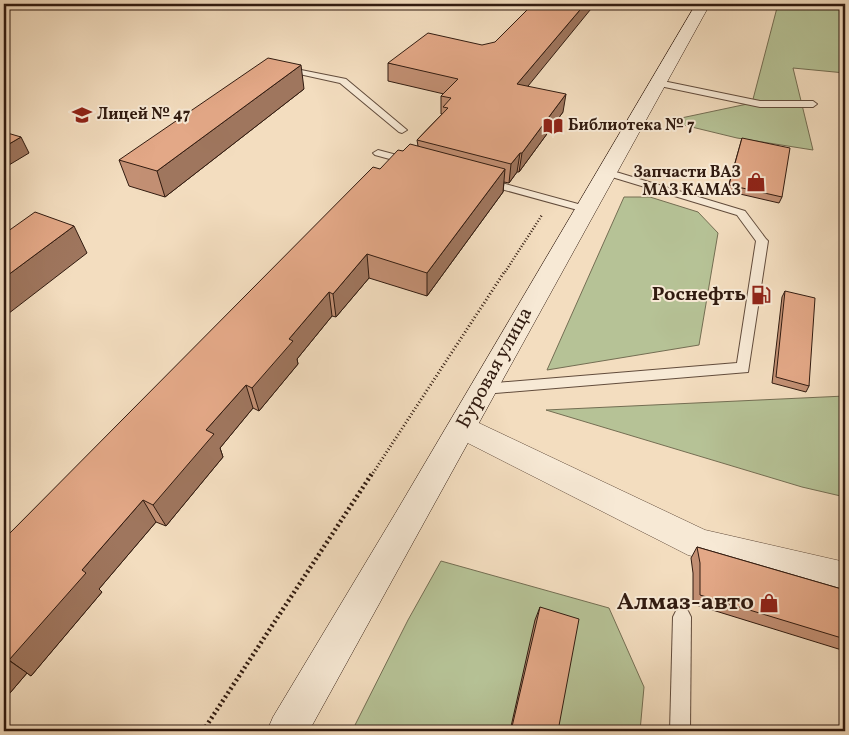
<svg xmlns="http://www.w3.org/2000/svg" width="849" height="735" viewBox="0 0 849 735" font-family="Vollkorn,serif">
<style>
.green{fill:#b6c296;stroke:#746e53}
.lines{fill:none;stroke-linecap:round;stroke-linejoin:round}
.lane-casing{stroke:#624c3c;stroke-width:2}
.street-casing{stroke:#624c3c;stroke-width:1}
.secondary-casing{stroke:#311b10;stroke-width:1}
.path-far2{stroke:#311b10;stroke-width:2.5;stroke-dasharray:1 2;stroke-linecap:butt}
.path-far1{stroke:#311b10;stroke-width:3;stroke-dasharray:1 2.5;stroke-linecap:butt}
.path{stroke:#311b10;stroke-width:4.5;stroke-dasharray:2 3;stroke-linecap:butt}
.lane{fill:#f7e9d5;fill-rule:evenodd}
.street{fill:#f7e9d5;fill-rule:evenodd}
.secondary{fill:#f7e9d5;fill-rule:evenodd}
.wall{fill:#c39074;stroke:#311b10}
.shaded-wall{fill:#9f765e;stroke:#311b10}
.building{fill:#e3a887;stroke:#311b10}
.labels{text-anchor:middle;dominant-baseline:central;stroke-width:4;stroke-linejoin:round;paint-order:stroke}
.far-poi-label{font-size:16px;font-weight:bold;fill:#311b10;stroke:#f7e9d5;text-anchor:start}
.poi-label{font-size:20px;font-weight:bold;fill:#311b10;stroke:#f7e9d5;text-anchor:end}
.street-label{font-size:20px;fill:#311b10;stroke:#f7e9d5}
.near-poi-label{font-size:24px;font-weight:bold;fill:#311b10;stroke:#f7e9d5;text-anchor:end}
</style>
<rect width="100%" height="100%" fill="#f3ddbf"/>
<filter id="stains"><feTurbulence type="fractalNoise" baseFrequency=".004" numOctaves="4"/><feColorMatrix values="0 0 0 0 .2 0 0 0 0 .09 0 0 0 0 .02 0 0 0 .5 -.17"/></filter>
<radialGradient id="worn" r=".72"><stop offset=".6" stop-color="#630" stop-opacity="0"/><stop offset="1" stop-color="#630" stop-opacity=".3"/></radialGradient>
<g class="green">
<polygon points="778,4 845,4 845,73 793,68 813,150 737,138 667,121 752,103"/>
<polygon points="624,197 650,197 698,212 718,233 699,345 547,370"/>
<polygon points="845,396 845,497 802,487 546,410"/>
<polygon points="441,561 609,608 644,687 640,731 352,731 408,620"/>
</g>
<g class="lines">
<defs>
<g id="lane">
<polygon points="281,66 346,79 407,130 402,133 399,132 340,83 281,70"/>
<polygon points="658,80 760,101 813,101 817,104 813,107 760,107 655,85 654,83"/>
<polygon points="378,150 412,159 413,161 408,164 375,155 373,153"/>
<polygon points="606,169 745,211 766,239 768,241 748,372 484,394 479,393 477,389 479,385 484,384 737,363 756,241 737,215 602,174 601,172"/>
<polygon points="487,179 589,207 590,209 585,212 483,184 482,182"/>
<polygon points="682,608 688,611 691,617 690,731 670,731 673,617 676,611"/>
</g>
<g id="street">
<polygon points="4,4 18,4 16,7 4,11"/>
<polygon points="462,415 705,530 845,562 845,596 688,555 452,435 447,427 452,419"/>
</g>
<polygon id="secondary" points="696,4 710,4 309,731 267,731 273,717 395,514"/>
</defs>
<use href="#lane" class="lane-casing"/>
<use href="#street" class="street-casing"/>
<use href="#secondary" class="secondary-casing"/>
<polyline class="path-far2" points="505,272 542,215"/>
<polyline class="path-far1" points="373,473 505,271"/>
<polyline class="path" points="203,731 373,472"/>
<use href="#lane" class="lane"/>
<use href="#street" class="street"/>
<use href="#secondary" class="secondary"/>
</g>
<g class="wall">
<polygon points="388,63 528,86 563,112 519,172 517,172 509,183 504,182 503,192 427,296 369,278 336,317 332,316 297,359 298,364 259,411 253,408 220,448 223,457 166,526 156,522 99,589 102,592 31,676 27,673 4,700 4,539 380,169 403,151 418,146 417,140 442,114 441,114 441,96 444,94 388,81"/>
<polygon points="304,89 165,197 129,186 119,160"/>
<polygon points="742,138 782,197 779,203 727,191"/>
<polygon points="785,291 809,386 806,392 772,383 782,297"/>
<polygon points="697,547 845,590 845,651 693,604 693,573 691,558"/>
<polygon points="540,607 558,731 510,731 535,620"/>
</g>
<g class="shaded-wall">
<polygon points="585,4 595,4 515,102 517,84"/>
<polygon points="301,65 304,89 165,197 157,171"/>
<polygon points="566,94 563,112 519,172 522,153"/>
<polygon points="21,137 29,153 4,168 4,147"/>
<polygon points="520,153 517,172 509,183 511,164"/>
<polygon points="505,169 503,192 427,296 427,273"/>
<polygon points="74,226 87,253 4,317 4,278"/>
<polygon points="367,254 369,278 336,317 333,294"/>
<polygon points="329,292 332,316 297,359 298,364 259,411 252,388 289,339"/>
<polygon points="246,385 253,408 220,448 223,457 166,526 153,505 206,430"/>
<polygon points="143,500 156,522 99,589 102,592 31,676 9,660 82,570"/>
<polygon points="4,657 27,673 4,700"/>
</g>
<g class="building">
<polygon points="533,4 585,4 517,84 566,94 522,153 520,153 511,164 417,140 448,108 443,107 451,98 441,96 458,79 388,63 428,33 482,45 495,42"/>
<polygon points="268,58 301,65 157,171 119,160"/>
<polygon points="4,132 21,137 4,147"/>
<polygon points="742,138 790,148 782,197 729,185"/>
<polygon points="410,144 505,169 427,273 367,254 333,294 329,292 289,339 293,341 252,388 246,385 206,430 214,434 153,505 143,500 82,570 86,573 9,660 4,657 4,539 373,167 380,169 398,150 403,151"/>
<polygon points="35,212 74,226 4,278 4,234"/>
<polygon points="785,291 815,298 809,386 776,377"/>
<polygon points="697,547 845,590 845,639 700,595 700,563"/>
<polygon points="540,607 579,619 558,731 511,731"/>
</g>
<defs>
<symbol id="school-bare" viewBox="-9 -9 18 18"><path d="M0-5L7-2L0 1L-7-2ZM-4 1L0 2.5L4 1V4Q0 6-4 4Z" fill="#8f2418" stroke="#f7e9d5" stroke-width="2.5" paint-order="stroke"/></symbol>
<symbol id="library-bare" viewBox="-9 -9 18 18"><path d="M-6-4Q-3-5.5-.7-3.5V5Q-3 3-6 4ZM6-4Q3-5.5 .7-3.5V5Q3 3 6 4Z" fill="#8f2418" stroke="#f7e9d5" stroke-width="2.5" paint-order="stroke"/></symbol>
<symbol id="shop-bare" viewBox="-9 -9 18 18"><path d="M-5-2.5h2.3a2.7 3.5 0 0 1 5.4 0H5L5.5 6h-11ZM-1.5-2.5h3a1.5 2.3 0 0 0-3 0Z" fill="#8f2418" stroke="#f7e9d5" stroke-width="2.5" paint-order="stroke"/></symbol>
<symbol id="fuel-bare" viewBox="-9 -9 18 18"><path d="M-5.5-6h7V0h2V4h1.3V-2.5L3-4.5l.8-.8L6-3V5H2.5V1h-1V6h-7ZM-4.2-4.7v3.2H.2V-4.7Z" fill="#8f2418" stroke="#f7e9d5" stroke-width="2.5" paint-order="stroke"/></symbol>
</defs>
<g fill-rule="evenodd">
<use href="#school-bare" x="68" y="101" width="28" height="28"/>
<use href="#library-bare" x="539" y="112" width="28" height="28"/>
<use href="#shop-bare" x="742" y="168" width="28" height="28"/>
<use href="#fuel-bare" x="747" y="281" width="28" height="28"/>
<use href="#shop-bare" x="755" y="589" width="28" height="28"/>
</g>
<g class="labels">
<g class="far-poi-label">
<text x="97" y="115">Лицей № 47</text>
<text x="568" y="126">Библиотека № 7</text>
<text x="741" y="173" text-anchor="end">Запчасти ВАЗ<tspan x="741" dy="18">МАЗ КАМАЗ</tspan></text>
</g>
<g class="poi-label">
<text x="746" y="295">Роснефть</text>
</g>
<g class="street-label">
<text transform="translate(495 368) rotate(-61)">Буровая улица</text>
</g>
<g class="near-poi-label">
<text x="754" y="603">Алмаз-авто</text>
</g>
</g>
<rect width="849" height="735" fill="none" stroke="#f3ddbf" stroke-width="20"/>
<rect x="5" y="5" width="839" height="725" fill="none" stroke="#311b10" stroke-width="2.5"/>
<rect x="10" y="10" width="829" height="715" fill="none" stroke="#311b10"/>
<rect width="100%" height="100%" filter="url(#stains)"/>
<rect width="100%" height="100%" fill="url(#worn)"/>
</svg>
